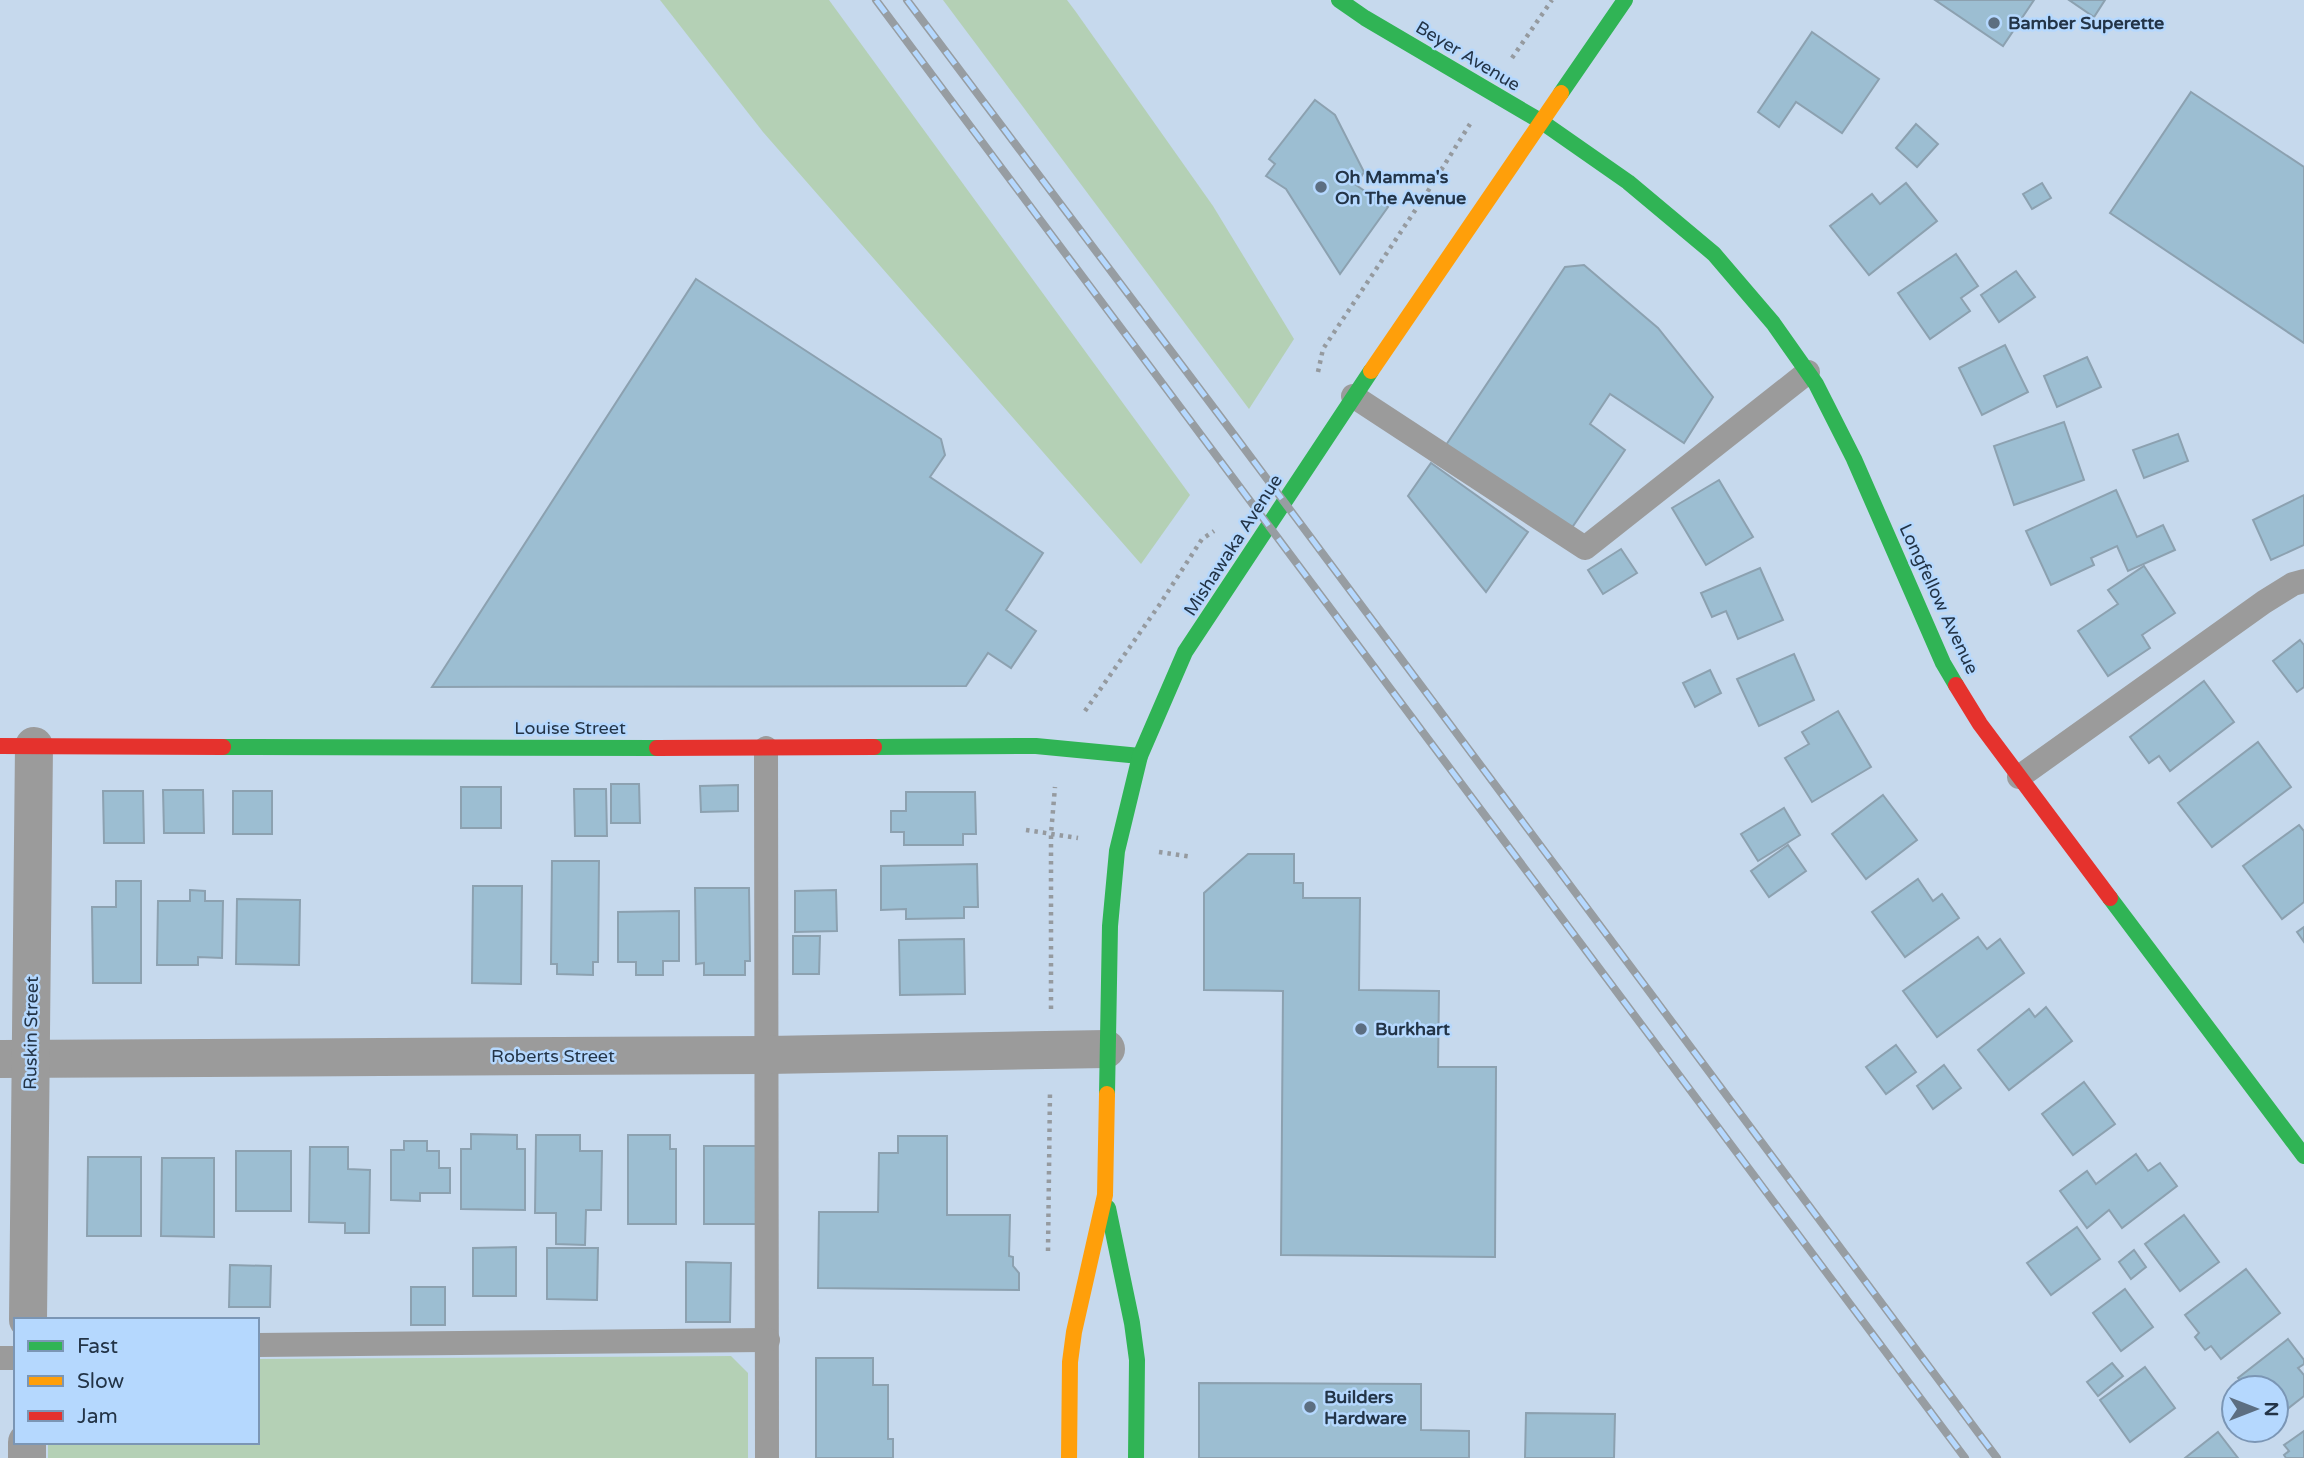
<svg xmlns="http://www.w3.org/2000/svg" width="2304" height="1458" viewBox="0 0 2304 1458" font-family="'Varela Round',sans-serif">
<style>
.green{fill:#b4d0b5}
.building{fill:#9cbed2;stroke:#8ca1b0;stroke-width:2}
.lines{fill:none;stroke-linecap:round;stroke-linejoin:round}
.path{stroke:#959a9f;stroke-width:4.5;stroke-dasharray:3.5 5;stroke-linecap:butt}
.lane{stroke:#9b9b9b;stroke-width:24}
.street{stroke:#9b9b9b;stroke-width:38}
.fast{stroke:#30b455;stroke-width:16}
.slow{stroke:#ff9f0a;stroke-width:16}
.jam{stroke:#e5322d;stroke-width:16}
.rail-casing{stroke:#979da2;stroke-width:8}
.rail{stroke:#b5d8fe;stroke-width:5;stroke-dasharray:16;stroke-linecap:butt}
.poi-dot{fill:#5c6e81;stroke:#b5d8fe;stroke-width:2.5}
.labels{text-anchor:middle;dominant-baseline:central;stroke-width:5;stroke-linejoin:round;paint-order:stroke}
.poi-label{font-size:18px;font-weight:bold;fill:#233447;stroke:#b5d8fe;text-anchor:start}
.street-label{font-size:18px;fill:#233447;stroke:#b5d8fe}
</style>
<rect width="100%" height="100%" fill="#c6d9ed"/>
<g class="green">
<polygon points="660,0 829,0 1190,495 1141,564 763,132"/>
<polygon points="943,0 1067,0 1076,12 1213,206 1294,339 1249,409"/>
<polygon points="731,1356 748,1373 748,1458 48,1458 48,1442 257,1442 257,1359"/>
</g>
<g class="building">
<polygon points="1935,0 2034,0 2003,46"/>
<polygon points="2069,0 2105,0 2094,17"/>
<polygon points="1812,32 1879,79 1842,133 1796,102 1779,127 1758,112"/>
<polygon points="2191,92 2304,167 2304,343 2110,213"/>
<polygon points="1315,100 1335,115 1364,172 1356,185 1388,207 1340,274 1286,189 1266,176 1275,164 1269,159"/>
<polygon points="1916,124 1938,144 1917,167 1896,148"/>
<polygon points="1906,183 1937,221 1869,275 1830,226 1872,194 1880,204"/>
<polygon points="2042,183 2051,198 2032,209 2023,194"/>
<polygon points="1956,254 1978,286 1961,298 1970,311 1930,339 1898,293"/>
<polygon points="1584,265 1658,328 1713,397 1684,443 1610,394 1590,424 1625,450 1571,529 1446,445 1565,267"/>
<polygon points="2016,271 2035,297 1999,322 1981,295"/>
<polygon points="696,279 941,439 945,455 930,477 1043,553 1006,610 1036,631 1011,668 988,653 966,686 432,687"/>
<polygon points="2005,345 2028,392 1982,415 1959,368"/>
<polygon points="2087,357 2101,387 2057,407 2044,376"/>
<polygon points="2064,422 2084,480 2014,505 1994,446"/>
<polygon points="2178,434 2188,461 2144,478 2133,450"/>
<polygon points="1431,463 1528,532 1486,592 1408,496"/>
<polygon points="1719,480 1753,537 1706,565 1672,508"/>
<polygon points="2116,490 2137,537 2163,525 2175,550 2128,571 2117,546 2091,558 2094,565 2051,585 2026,531"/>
<polygon points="2304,495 2304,545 2271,560 2253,520"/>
<polygon points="1621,549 1637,573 1603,594 1588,570"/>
<polygon points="2144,566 2175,613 2142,635 2150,648 2108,676 2078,631 2118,604 2108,590"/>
<polygon points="1760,568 1783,620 1738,639 1726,611 1712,617 1701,593"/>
<polygon points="2300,640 2304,645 2304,687 2297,692 2273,661"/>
<polygon points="1794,654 1814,700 1759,726 1737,679"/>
<polygon points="1710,670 1721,693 1695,707 1683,683"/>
<polygon points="2204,681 2234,722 2170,771 2159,756 2149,763 2130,737"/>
<polygon points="1838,711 1871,767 1812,802 1785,758 1809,744 1802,732"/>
<polygon points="2258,742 2291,787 2212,847 2178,803"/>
<polygon points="611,784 639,784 640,823 611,823"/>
<polygon points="738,785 738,811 701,812 700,786"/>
<rect x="461" y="787" width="40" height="41"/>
<polygon points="574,789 606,789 607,836 575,836"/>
<polygon points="163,790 203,790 204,833 164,833"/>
<polygon points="103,791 143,791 144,843 104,843"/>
<rect x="233" y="791" width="39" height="43"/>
<polygon points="906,792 975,792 976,834 963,834 963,845 904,845 904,832 891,832 891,811 906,811"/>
<polygon points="1883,795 1917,840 1866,879 1832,834"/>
<polygon points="1784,808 1800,835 1758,861 1741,834"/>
<polygon points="2299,825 2304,831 2304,902 2282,919 2243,866"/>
<polygon points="1788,845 1806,871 1769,897 1751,871"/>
<polygon points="1248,854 1294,854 1294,883 1303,883 1303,898 1360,898 1359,990 1439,991 1438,1067 1496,1067 1495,1257 1281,1255 1283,991 1204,990 1204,893"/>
<polygon points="552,861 599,861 598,962 593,962 593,975 557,974 557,964 551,964"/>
<polygon points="977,864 978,907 964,907 964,918 906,919 906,909 881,910 881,866"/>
<polygon points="1918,879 1933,901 1942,894 1959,918 1905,957 1872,912"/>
<polygon points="116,881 141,881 141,983 93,983 92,907 116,907"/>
<polygon points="473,886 522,886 521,984 472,983"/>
<polygon points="695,888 749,888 750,961 745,961 745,975 704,975 704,963 696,964"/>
<polygon points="190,890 205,891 205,901 223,901 222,958 198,957 198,965 157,965 158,901 190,901"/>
<polygon points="836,890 837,931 795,932 795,891"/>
<polygon points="237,899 300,900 299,965 236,964"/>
<polygon points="679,911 679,961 663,961 663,975 636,975 636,962 618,962 618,912"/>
<polygon points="2304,927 2304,942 2297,932"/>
<polygon points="793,936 820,936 819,974 793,974"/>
<polygon points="1978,937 1987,949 2000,939 2024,973 1937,1037 1903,991"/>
<polygon points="964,939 965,994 900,995 899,940"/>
<polygon points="2046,1007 2072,1041 2009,1090 1978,1050 2029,1009 2035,1017"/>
<polygon points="1896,1045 1916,1072 1886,1094 1866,1067"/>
<polygon points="1944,1065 1961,1088 1933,1109 1917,1086"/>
<polygon points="2084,1082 2115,1124 2073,1155 2042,1114"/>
<polygon points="471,1134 517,1135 517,1149 525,1149 525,1210 461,1209 461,1149 471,1149"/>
<polygon points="536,1135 580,1135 580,1151 602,1151 601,1210 586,1210 585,1245 556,1244 556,1213 535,1213"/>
<polygon points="628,1135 670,1135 670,1149 676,1149 676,1224 628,1224"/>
<polygon points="898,1136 947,1136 947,1215 1010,1215 1009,1256 1013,1257 1013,1266 1019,1273 1019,1290 818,1288 819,1212 878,1212 879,1153 898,1153"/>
<polygon points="404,1141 427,1141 427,1151 439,1151 439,1168 450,1168 450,1193 420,1193 420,1201 391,1200 391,1150 404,1150"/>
<polygon points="704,1146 756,1146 757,1224 704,1224"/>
<polygon points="310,1147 348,1147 348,1169 370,1170 369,1233 345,1233 345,1223 309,1222"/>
<rect x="236" y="1151" width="55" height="60"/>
<polygon points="2136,1154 2148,1171 2160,1163 2177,1186 2122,1228 2109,1210 2087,1228 2060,1191 2087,1171 2096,1184"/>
<polygon points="88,1157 141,1157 141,1236 87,1236"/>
<polygon points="162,1158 214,1158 214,1237 161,1236"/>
<polygon points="2184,1215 2219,1262 2180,1291 2145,1244"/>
<polygon points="2077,1227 2100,1259 2051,1295 2027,1263"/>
<polygon points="516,1247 516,1296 473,1296 473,1248"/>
<polygon points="547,1248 598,1248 597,1300 547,1299"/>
<polygon points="2134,1250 2146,1267 2131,1279 2119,1262"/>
<polygon points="686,1262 731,1263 730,1322 686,1322"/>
<polygon points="230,1265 271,1266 270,1307 229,1307"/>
<polygon points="2246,1269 2280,1313 2221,1359 2211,1346 2205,1350 2195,1337 2199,1333 2185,1315"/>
<rect x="411" y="1287" width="34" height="38"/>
<polygon points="2125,1289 2153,1327 2121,1351 2093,1313"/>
<polygon points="2288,1339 2304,1360 2304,1364 2298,1368 2304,1375 2304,1396 2276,1418 2276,1388 2246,1388 2238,1378"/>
<polygon points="816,1358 873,1358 873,1385 888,1385 888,1439 893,1439 893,1458 816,1458"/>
<polygon points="2112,1363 2123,1376 2098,1396 2087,1382"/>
<polygon points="2145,1367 2175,1408 2130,1442 2100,1400"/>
<polygon points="1199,1383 1421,1384 1421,1430 1469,1431 1469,1458 1199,1458"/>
<polygon points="1526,1413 1615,1414 1614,1458 1525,1458"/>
<polygon points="2304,1431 2304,1458 2286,1458 2284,1455 2289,1451 2284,1445"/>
<polygon points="2218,1432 2238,1458 2185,1458"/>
</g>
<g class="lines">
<g class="path">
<polyline points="1512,58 1552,0"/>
<polyline points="1318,372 1323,349 1428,191 1470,124"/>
<polyline points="1085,711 1160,604 1202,539 1214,531"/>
<polyline points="1026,830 1078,838"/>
<polyline points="1159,852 1192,857"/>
<polyline points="1051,1009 1051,834 1055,787"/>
<polyline points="1048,1251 1050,1091"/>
</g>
<g class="lane">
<polyline points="1353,396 1585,548 1808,372"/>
<polyline points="766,748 767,1458"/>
<polyline points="2019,777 2264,602 2293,584 2304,581"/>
<polyline points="257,1345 768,1340"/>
<polyline points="0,1358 16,1358"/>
</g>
<g class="street">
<polyline points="0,1059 768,1055 1106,1049"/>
<polyline points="28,1320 34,746"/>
<polyline points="27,1458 27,1442"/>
</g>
<g class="fast">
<polyline points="1339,0 1365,18 1542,122 1628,182 1714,254 1773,323 1816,384 1854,459 1943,663 1956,685"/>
<polyline points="1561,93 1625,0"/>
<polyline points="223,747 657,748"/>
<polyline points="874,747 1036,746 1140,756"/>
<polyline points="2110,898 2304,1156"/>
<polyline points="1107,1094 1110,926 1117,851 1140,756 1185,652 1371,371"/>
<polyline points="1108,1208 1132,1323 1137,1360 1136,1458"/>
</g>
<g class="slow">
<polyline points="1371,371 1561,93"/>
<polyline points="1069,1458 1070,1362 1074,1332 1105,1195 1107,1094"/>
</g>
<g class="jam">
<polyline points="1956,685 1980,724 2110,898"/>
<polyline points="0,746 223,747"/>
<polyline points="657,748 874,747"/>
</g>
<defs>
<g id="rail">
<polyline points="876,0 1965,1458"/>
<polyline points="907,0 1235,436 1997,1458"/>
</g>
</defs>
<use href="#rail" class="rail-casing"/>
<use href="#rail" class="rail"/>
</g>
<g class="poi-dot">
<circle cx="1994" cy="23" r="7"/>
<circle cx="1321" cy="187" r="7"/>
<circle cx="1361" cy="1029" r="7"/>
<circle cx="1310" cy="1407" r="7"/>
</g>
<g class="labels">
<g class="poi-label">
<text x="2008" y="23">Bamber Superette</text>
<text x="1335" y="177">Oh Mamma's<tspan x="1335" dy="21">On The Avenue</tspan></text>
<text x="1375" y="1029">Burkhart</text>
<text x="1324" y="1397">Builders<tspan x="1324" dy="21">Hardware</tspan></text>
</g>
<g class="street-label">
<text transform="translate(1468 56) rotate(31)">Beyer Avenue</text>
<text transform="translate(1233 545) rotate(-57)">Mishawaka Avenue</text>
<text transform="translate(1939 599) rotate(65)">Longfellow Avenue</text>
<text x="570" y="728">Louise Street</text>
<text transform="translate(31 1033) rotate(-89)">Ruskin Street</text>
<text x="553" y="1056">Roberts Street</text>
</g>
</g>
<rect x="14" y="1318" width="245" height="126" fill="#b5d8fe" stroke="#7b96b5" stroke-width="2"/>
<rect x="28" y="1341" width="35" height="10" fill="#30b455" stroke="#7b96b5" stroke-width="2"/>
<text x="77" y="1353" font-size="21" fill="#233447">Fast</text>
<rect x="28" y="1376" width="35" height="10" fill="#ff9f0a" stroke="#7b96b5" stroke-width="2"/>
<text x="77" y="1388" font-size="21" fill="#233447">Slow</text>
<rect x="28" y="1411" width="35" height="10" fill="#e5322d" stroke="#7b96b5" stroke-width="2"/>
<text x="77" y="1423" font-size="21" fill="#233447">Jam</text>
<g transform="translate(2255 1409) rotate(90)"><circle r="33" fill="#b5d8fe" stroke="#7b96b5" stroke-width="2"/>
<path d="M0-5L12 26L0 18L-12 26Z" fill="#5c6e81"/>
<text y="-10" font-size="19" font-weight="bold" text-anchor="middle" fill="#233447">N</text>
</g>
</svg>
